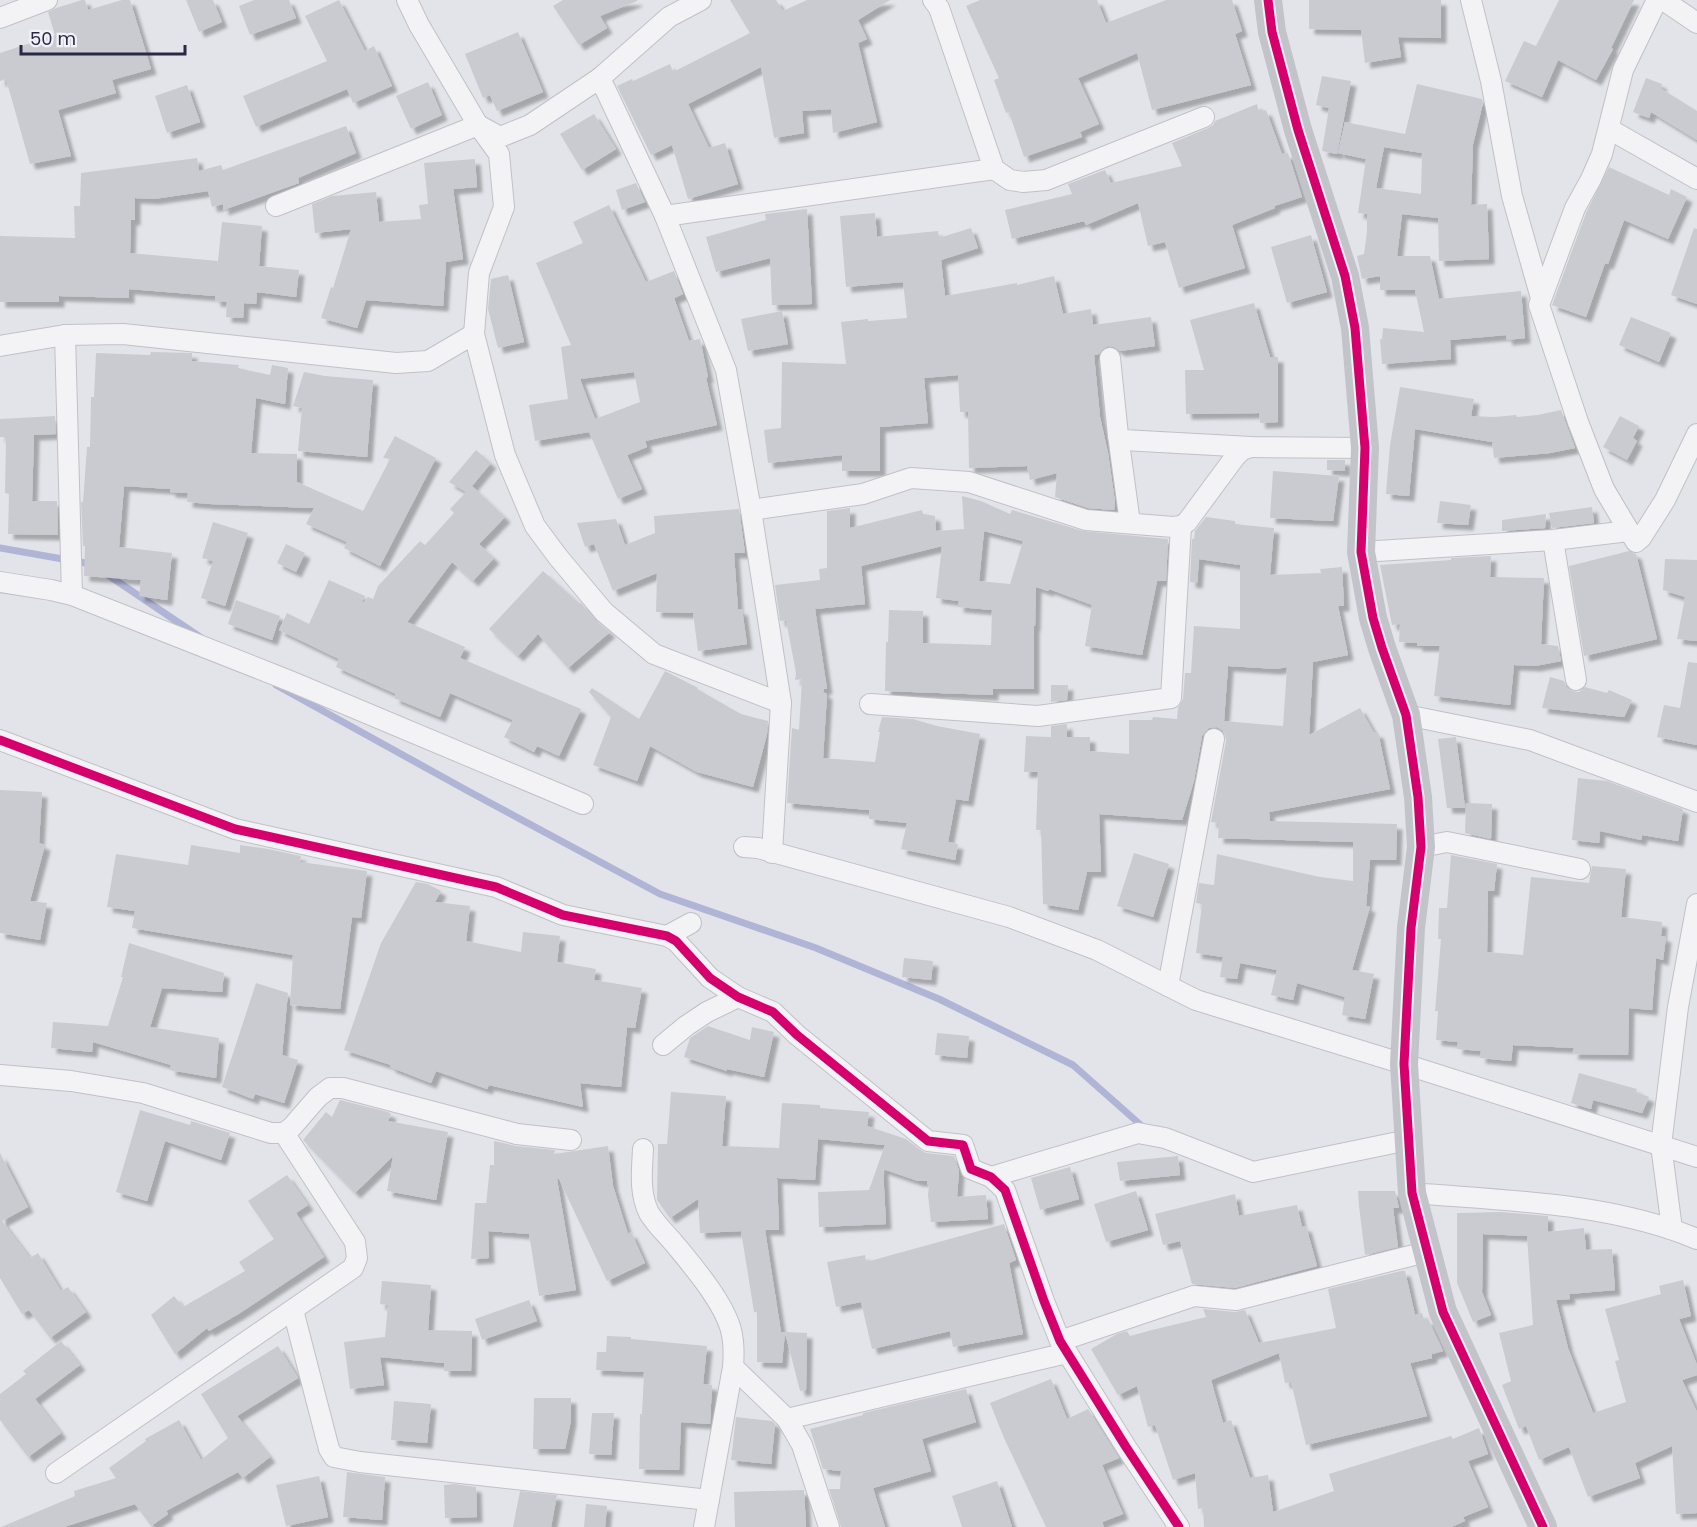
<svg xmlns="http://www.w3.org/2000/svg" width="1697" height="1527" viewBox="0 0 1697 1527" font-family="Poppins,sans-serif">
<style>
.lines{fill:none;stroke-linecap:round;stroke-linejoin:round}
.stream{stroke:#b0b5d5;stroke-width:7}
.building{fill:#cacbd1;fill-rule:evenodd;filter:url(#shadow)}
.street-casing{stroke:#c0c1c7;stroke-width:22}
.street{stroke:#f3f3f5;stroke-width:20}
.secondary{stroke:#c3c3ca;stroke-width:28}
.cycleway-casing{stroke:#f1f2f8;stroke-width:13}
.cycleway{stroke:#d6006c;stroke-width:9}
</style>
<defs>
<filter id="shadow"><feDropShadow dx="5.5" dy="5.5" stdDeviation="1.5" flood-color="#0004"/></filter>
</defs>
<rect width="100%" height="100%" fill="#e3e4e9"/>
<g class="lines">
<g class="stream">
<polyline points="0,548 91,564"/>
<polyline points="105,573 200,637"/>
<polyline points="276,685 468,791 660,894 816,948 939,999 1073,1065 1143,1127"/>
</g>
</g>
<g class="building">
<polygon points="82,0 85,0 88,10 122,0 130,0 151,69 112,80 116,93 58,110 71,156 30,164 6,79 0,81 0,53 55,35 48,12 56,8"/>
<polygon points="186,0 213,0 222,22 199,32"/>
<polygon points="254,0 289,0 296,18 250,35 239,6"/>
<polygon points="339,0 365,51 374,46 392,86 353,103 347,89 256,127 243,96 327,61 305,16"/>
<polygon points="563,0 637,0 637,1 600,16 607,28 579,45 553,6"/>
<polygon points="730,0 776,0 783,11 807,0 890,0 858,20 867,39 858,43 877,122 833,133 831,109 802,111 804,133 774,138 761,67 688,104 709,148 725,143 738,184 688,199 672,145 651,155 617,86 632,79 633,81 670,64 673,72 750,33"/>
<polygon points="980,0 1097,0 1106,23 1166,0 1232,0 1242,31 1235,34 1251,85 1152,110 1137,53 1078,78 1099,124 1080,132 1082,137 1024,157 1009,112 1006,113 994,80 999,78 966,6"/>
<polygon points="1309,0 1441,0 1441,38 1398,37 1401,57 1365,63 1361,30 1309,29"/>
<polygon points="1559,0 1634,0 1611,48 1613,49 1596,80 1558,60 1542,97 1505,81 1524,41 1536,46"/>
<polygon points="518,32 543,92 497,111 490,95 483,98 465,54"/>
<polygon points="1322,76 1351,81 1337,154 1322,151 1329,108 1316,105"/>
<polygon points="1646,78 1662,84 1660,88 1697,111 1697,140 1651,112 1649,118 1633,112"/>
<polygon points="428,82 442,115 411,129 396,96"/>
<path d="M1417 84 1482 99 1483 103 1473 144 1471 205 1487 204 1489 259 1439 261 1438 218 1402 214 1397 256H1430L1439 299 1521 291 1525 338 1507 340 1506 335 1450 340 1451 359 1382 364 1380 339H1382L1383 328 1424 332 1415 290H1380V276L1362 279 1357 256 1364 254 1367 231V214L1358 213 1366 159 1338 153 1345 122 1405 134ZM1384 147 1422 153 1421 194 1376 188Z"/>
<polygon points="187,85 200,122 167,133 155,96"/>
<polygon points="1257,104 1259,112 1266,110 1282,154 1288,153 1302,197 1274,206 1275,208 1232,225 1245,268 1179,288 1165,242 1148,246 1138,203 1086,225 1084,221 1012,239 1005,210 1072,194 1068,184 1105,170 1111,183 1182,166 1172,143 1208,128 1213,125 1215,121"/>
<polygon points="594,114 616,149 582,170 560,134"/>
<polygon points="346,126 356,153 298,178 299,183 223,210 223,204 212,207 208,191 154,199 135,198 135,220 131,220 130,253 218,261 222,222 262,226 259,266 299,270 296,297 257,292 256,304 244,303 243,318 226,317 227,302 215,301 215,296 129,289 129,298 59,296 59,302 0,302 0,236 75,238 74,206 80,206 81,173 197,158 199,171 221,165 223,170"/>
<polygon points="475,159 477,187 453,189 463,259 446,262 443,306 366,300 357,328 321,318 331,287 333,288 351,229 315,233 312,204 332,196 376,192 379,222 421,219 419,205 428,204 424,163"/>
<polygon points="1609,167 1669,195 1671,189 1687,197 1668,239 1624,220 1608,264 1605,263 1586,317 1552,305 1586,213"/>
<polygon points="636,183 645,202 622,210 616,190"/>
<path d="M609 205 646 282 674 271 683 294 674 298 689 341 700 339 708 377 706 378 717 425 645 441 647 447 627 455 642 489 618 499 589 432 535 441 529 405 568 399 561 347 571 345 536 263 583 243 573 222ZM634 372 640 402 595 419 580 379Z"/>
<polygon points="807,209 812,304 772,305 770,258 716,272 706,237 766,220 765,214"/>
<polygon points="875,213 877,237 938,231 939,238 971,228 978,248 941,260 945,296 1017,283 1017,285 1054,276 1063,314 1091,309 1093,325 1151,317 1155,346 1120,351 1114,347 1108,346 1103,349 1099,354 1094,355 1100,417 1108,453 1115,502 1114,510 1088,508 1055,497 1057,473 1030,480 1027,466 969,468 968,412 960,412 958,375 924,378 928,423 880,427 880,471 842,471 842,455 768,463 764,430 781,428 782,362 846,364 841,322 868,319 868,321 907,318 903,282 846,287 840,216"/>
<polygon points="1694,228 1697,229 1697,304 1671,295"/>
<polygon points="1311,235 1327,292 1287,303 1271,247"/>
<polygon points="508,275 524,342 498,348 488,309 491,279"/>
<polygon points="1254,303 1270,357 1278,357 1278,422 1260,423 1259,413 1186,414 1185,370 1204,370 1190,320"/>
<polygon points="782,311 788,344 748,351 741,319"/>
<polygon points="1631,317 1671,333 1659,362 1619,345"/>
<polygon points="151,352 192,353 192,361 239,365 238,368 270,375 272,365 288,368 285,404 256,398 251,453 297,454 297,482 363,511 390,459 383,458 395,436 436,458 380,566 344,548 347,542 306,524 314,508 210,504 187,502 188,493 170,492 170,489 124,486 119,547 172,553 167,600 139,596 141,580 84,576 85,546 83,546 81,502 83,502 87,447 90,447 91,397 94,397 96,353 150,355"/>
<polygon points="304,372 325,376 373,380 367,457 298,451 302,408 293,406"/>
<polygon points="1400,387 1474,399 1471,416 1494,417 1516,415 1517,417 1538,415 1561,410 1575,448 1550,453 1494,458 1492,442 1415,429 1409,496 1386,494 1390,445"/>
<polygon points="55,416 56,434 34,435 32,501 57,501 58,535 8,534 9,494 5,493 6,437 0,437 0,419"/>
<polygon points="1620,416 1639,426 1633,438 1637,441 1627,460 1603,447"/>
<polygon points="476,450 491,463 472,486 505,517 479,544 494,558 473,581 452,562 407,622 465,647 460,658 581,709 559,756 537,746 534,752 504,737 513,720 450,693 440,717 394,698 396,694 336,667 339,659 279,630 287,613 309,624 329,580 365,596 362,602 363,603 368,597 373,599 378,586 420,541 425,545 454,513 450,509 466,492 449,482"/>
<polygon points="1327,460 1345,460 1345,471 1327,470"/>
<polygon points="1273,471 1339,476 1333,521 1270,518"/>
<path d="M962 496 981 501 1010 514 1012 510 1083 531 1168 539 1166 581H1157L1142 655 1085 646 1092 605 1049 589 1048 591 1036 587 1035 626H1034V689H993V695L885 691 886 642H888L889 610 923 611V643L991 645 992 610 958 607 959 601 936 598 942 546 861 566 865 604 815 609 827 689H824L823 692 827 694 823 758 875 762 880 732H878L882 717 913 719 937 726 980 734 968 801 956 799 948 842 958 844 955 860 901 849 907 823 869 819V810L787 803 792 728 799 730 802 679 795 680 796 673 786 620 780 621 775 585 820 580 819 569 827 568V511L850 508V528L922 510 923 514 935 516 936 531 964 529ZM984 531 1023 541 1010 584 979 581Z"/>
<polygon points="1440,501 1471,505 1468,525 1437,523"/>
<polygon points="1592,507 1594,523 1552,528 1549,513"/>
<polygon points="739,509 745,553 734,553 738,610 742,609 747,644 698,651 693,613 656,612 657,573 613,591 594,544 585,547 577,523 616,519 625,545 655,533 654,516"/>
<polygon points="1546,514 1545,528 1502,531 1502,520"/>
<path d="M1206 517 1235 521V524L1274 528 1270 575 1321 573 1320 569 1342 567 1344 606H1338L1348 655 1313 662 1309 735 1360 708 1374 733 1378 732 1390 789 1269 812 1270 821 1397 824 1396 860H1370L1366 906 1370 907 1352 970 1374 974 1365 1019 1342 1015 1345 997 1297 983 1293 1000 1271 995 1277 970 1240 963 1237 979 1220 977 1223 957 1196 953 1202 904 1196 903 1199 883 1214 885 1217 854 1320 877 1353 881V842L1218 838 1219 823 1211 822 1226 741 1225 734 1222 730 1217 727 1209 728 1205 732 1202 736 1194 781 1182 820 1099 814 1101 872H1087L1078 910 1043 904 1041 830H1036L1038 772H1024L1026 736 1051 737V726L1067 724V737H1090V751L1129 754V720H1152L1153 717 1177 719 1178 708 1183 699 1185 673H1191L1194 626 1240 629V565L1199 559 1197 583 1190 582 1192 539H1194L1195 531ZM1228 666 1276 669 1287 667 1283 726 1224 721Z"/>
<polygon points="213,522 248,533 225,606 201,598 213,561 202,558"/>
<polygon points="286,544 305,553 296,572 277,563"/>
<polygon points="1629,551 1636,554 1657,639 1584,656 1569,566"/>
<polygon points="1491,556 1490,577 1544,578 1541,644 1558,646 1561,661 1535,666 1514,665 1510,705 1434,696 1440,646 1417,646 1417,643 1399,642 1400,624 1392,625 1380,565 1451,560 1451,558"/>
<polygon points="1665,559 1697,560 1697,641 1677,639 1685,597 1663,590"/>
<polygon points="543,571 580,604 581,603 595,620 610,632 568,668 538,634 518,656 489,629"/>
<polygon points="236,600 280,616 272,640 228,624"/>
<polygon points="1688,662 1697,663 1697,745 1657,737 1664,705 1680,708"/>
<polygon points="665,671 698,688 697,689 741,714 768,721 767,734 753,787 697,772 650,746 637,781 593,765 611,717 589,692 592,688 639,719"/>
<polygon points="1550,677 1564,681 1566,687 1572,691 1579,692 1585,687 1607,693 1609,690 1632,700 1624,717 1542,708"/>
<polygon points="1051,685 1068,685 1067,700 1051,702"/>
<polygon points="1456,737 1465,808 1447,808 1438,739"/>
<polygon points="1578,778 1607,781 1683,809 1678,841 1642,835 1641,840 1600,831 1599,843 1572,840"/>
<polygon points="0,790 42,792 39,843 45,845 30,901 47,903 40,940 0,933"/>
<polygon points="1466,803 1492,804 1491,839 1465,833"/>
<polygon points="191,845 240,853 240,845 268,849 301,856 300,862 367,871 361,918 352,917 340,1009 290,1005 293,955 132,928 135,911 107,907 116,854 188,865"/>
<polygon points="1134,853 1169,864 1153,917 1117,906"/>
<polygon points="1451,855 1497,864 1494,891 1488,891 1487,952 1523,955 1531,877 1589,883 1592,866 1626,869 1621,917 1662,922 1661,936 1666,937 1663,960 1656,958 1652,1010 1629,1008 1628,1055 1572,1054 1574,1048 1513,1045 1511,1061 1480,1058 1481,1051 1457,1049 1458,1042 1436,1040 1438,1011 1435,1011 1441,939 1438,939 1439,908 1447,908"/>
<polygon points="416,882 428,884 441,891 435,902 470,906 466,941 521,952 523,932 560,936 557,962 596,969 594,980 642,988 635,1028 627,1027 621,1087 580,1083 583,1107 489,1085 487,1089 436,1071 431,1083 390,1067 391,1065 344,1050 381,943"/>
<polygon points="129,943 224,973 222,992 162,988 150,1027 219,1038 216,1078 170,1070 171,1065 93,1042 92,1052 51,1048 53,1022 108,1026 123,977 121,977"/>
<polygon points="904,958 933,961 931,980 902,977"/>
<polygon points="256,983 288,993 282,1055 298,1060 284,1103 255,1094 253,1099 222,1087"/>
<polygon points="708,1026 750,1040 752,1027 774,1032 764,1077 727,1069 727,1071 684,1057 690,1038"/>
<polygon points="937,1033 969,1036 967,1058 935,1055"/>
<polygon points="1579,1073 1637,1089 1636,1092 1649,1097 1642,1113 1593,1100 1591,1109 1571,1103"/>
<polygon points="671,1092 726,1096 722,1146 779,1148 782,1103 820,1105 820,1108 869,1112 867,1126 906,1139 920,1150 926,1153 954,1156 959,1171 957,1197 986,1195 988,1219 931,1222 928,1195 929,1185 927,1184 927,1181 918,1181 883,1169 886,1224 819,1227 818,1192 869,1190 885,1145 818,1139 815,1180 777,1178 779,1230 765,1230 781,1332 785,1332 782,1363 757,1362 757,1312 754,1312 741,1231 700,1233 698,1199 670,1218 657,1200 658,1144 667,1144"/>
<polygon points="340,1100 388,1112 391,1114 388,1121 448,1132 436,1200 387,1191 393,1156 355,1193 303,1140 326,1112 332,1117"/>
<polygon points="140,1110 190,1125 191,1121 230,1133 221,1160 165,1141 147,1201 116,1192"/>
<polygon points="494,1141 516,1146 555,1150 554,1154 608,1146 613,1186 628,1234 631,1232 645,1263 607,1281 559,1179 557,1179 576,1290 539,1296 529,1234 488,1231 489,1258 471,1259 475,1203 486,1203 486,1205 490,1165 494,1165"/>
<polygon points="0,1153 28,1207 2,1221 30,1258 38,1253 61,1291 68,1287 86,1312 50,1338 29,1310 22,1314 0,1278"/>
<polygon points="1178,1156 1180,1175 1120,1181 1117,1162"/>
<polygon points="1070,1167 1079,1199 1040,1210 1031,1178"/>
<polygon points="287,1175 308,1205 296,1213 324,1257 240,1313 209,1331 207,1328 175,1354 151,1315 174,1296 183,1307 245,1271 239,1262 274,1239 248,1201"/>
<polygon points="1136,1191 1148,1230 1106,1242 1094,1204"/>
<polygon points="1358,1191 1395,1191 1399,1208 1393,1208 1398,1247 1365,1255 1359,1206"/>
<polygon points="1235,1194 1239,1216 1297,1205 1302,1227 1306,1226 1317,1266 1235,1288 1192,1284 1180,1241 1163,1245 1155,1214"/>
<polygon points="1501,1212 1548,1216 1548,1232 1584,1228 1586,1250 1612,1249 1615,1290 1569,1294 1570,1299 1556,1300 1568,1348 1593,1413 1626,1402 1615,1361 1619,1360 1605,1309 1661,1294 1659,1286 1683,1280 1691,1316 1679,1319 1697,1365 1697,1375 1682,1380 1697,1412 1697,1513 1676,1514 1672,1446 1635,1463 1640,1478 1588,1497 1569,1447 1539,1460 1526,1426 1519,1429 1502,1385 1511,1381 1499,1333 1533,1325 1527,1236 1483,1234 1482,1292 1491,1315 1473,1322 1457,1283 1457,1213"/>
<polygon points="1004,1224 1016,1260 1009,1263 1023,1334 953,1347 950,1331 872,1349 861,1302 836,1307 827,1262 865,1255 866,1262"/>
<polygon points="1401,1271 1405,1271 1415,1315 1422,1313 1424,1320 1428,1319 1443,1351 1432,1354 1432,1358 1410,1363 1427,1416 1306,1445 1291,1382 1285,1383 1279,1353 1211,1380 1223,1423 1231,1420 1250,1478 1268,1475 1273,1512 1334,1491 1329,1474 1451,1436 1453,1439 1479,1428 1488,1454 1468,1461 1488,1507 1463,1517 1465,1521 1451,1527 1204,1527 1203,1508 1198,1509 1195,1473 1173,1480 1155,1425 1148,1427 1137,1386 1118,1395 1091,1349 1117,1334 1127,1331 1130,1336 1152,1330 1206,1317 1203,1309 1235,1312 1245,1310 1259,1343 1336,1328 1328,1289"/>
<polygon points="382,1281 431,1285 428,1330 472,1331 471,1371 444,1371 444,1363 380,1357 384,1385 350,1389 344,1342 385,1337 388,1305 380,1304"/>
<polygon points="529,1300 537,1321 482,1340 475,1319"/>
<polygon points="785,1332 807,1333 806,1390 800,1391"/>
<polygon points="607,1336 631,1337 631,1339 707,1346 703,1384 712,1385 710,1424 681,1422 679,1470 639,1469 640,1414 642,1414 644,1372 596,1370 597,1352 606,1352"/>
<polygon points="61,1341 80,1365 35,1399 61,1433 28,1457 0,1420 0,1394 26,1374 23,1371"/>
<polygon points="278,1346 298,1378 237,1416 270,1457 243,1478 238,1472 166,1511 168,1514 151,1526 135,1504 64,1527 1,1527 75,1496 74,1491 116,1478 109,1468 146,1441 145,1439 179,1420 201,1460 228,1438 201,1394"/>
<polygon points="1051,1379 1067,1419 1088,1409 1119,1458 1102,1465 1123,1514 1102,1522 1104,1527 1046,1527 1004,1438 990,1403"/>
<polygon points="966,1389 976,1422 922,1439 931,1471 873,1488 885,1527 841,1527 829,1489 840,1489 841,1471 823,1469 810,1429 863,1415 863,1413"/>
<polygon points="534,1398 571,1398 571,1420 565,1449 533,1449"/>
<polygon points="394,1401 431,1404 427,1443 391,1440"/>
<polygon points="592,1413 614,1413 611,1455 589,1454"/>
<polygon points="736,1417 772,1421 775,1424 771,1464 731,1460"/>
<polygon points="347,1472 385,1477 382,1520 343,1517"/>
<polygon points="319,1476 328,1517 286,1526 276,1485"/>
<polygon points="997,1481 1012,1527 962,1527 952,1496"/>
<polygon points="454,1484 476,1487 477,1517 445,1518 444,1485"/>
<polygon points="804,1490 806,1527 735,1527 734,1492"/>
<polygon points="520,1491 557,1495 551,1527 513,1527"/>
<polygon points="586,1504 607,1506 605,1527 584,1527"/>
</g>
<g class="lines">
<defs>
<g id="street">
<polyline points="407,0 419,25 478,125 499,154 504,207 479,273 474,334 505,455 535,526 558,557 604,612 654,654 781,703"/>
<polyline points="933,0 939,8 994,169"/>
<polyline points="1471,0 1491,81 1512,196 1541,298"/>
<polyline points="1663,0 1697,23"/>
<polyline points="0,18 47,0"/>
<polyline points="600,78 665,216 726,370 751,510 781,703 772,853"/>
<polyline points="1609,129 1697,179"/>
<polyline points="276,206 478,125 500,137 530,125 600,78 669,17 701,0"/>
<polyline points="665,216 994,169 1010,180 1023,182 1046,180 1204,117"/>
<polyline points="65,335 72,595"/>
<polyline points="0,346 65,335 123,334 396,363 428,361 474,334"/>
<polyline points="1110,358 1118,435 1123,440 1251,447 1365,448"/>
<polyline points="1118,435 1130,523"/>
<polyline points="751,510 863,494 911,478 969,482 1086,520 1173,527 1181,526 1187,522 1235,457 1242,450 1251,447"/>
<polyline points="1629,531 1604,489 1578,422 1539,305 1575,208 1591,179 1602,154 1623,70 1657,0"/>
<polyline points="1553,540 1576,680"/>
<polyline points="1361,552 1553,540 1629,531 1636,542 1641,538 1665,500 1697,434"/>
<polyline points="0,582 51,590 72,595 290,681 583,804"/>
<polyline points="870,704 1038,716 1171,698 1181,526"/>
<polyline points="1406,715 1530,740 1697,802"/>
<polyline points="0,740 235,829 496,887 563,915 667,936 676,941 710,978 738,997 773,1012 797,1035 928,1141 963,1145 971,1169 991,1177 1005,1190 1044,1301 1060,1341 1126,1447 1179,1527"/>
<polyline points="744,847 758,848 1009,917 1097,950 1196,1000 1404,1064 1697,1157"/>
<polyline points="1421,847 1447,842 1580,869"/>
<polyline points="667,936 691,923"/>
<polyline points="1168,986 1214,739"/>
<polyline points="663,1045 686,1026 707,1012 738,997"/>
<polyline points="0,1075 71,1081 143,1093 271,1133 284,1133 292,1127 318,1097 330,1088 343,1088 517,1134 571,1140"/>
<path d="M643 1149C642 1171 639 1193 649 1213 655 1223 665 1233 673 1242 692 1265 723 1301 731 1330 734 1342 734 1355 733 1367L704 1527"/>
<polyline points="991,1177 1138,1133 1165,1138 1253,1172 1408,1140"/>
<path d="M1412 1193C1507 1201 1608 1202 1697 1239"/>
<polyline points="1672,1229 1661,1145 1678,1007 1697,904"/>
<polyline points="293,1310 329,1449 334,1457 360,1462 709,1500"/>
<polyline points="1060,1341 1194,1296 1236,1300 1426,1252"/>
<polyline points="733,1367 787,1419 802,1445 829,1527"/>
<polyline points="787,1419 1067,1353"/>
<polyline points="56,1473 353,1268 357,1258 355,1242 284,1133"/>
</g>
</defs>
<use href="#street" class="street-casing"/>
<use href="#street" class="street"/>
<polyline class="secondary" points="1268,0 1272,32 1298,130 1345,276 1355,328 1365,448 1361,552 1373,618 1382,648 1406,715 1418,797 1421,847 1411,928 1404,1064 1412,1193 1443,1312 1543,1527"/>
<defs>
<g id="cycleway">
<polyline points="1268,0 1272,32 1298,130 1345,276 1355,328 1365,448 1361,552 1373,618 1382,648 1406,715 1418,797 1421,847 1411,928 1404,1064 1412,1193 1443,1312 1543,1527"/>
<polyline points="0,740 235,829 496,887 563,915 667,936 676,941 710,978 738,997 773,1012 797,1035 928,1141 963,1145 971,1169 991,1177 1005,1190 1044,1301 1060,1341 1126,1447 1179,1527"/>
</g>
</defs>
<use href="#cycleway" class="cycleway-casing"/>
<use href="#cycleway" class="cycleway"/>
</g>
<path d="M21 45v9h164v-9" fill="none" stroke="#282944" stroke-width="3"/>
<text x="30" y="45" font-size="18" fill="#282944" stroke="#f1f2f8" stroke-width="4.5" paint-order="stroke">50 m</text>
</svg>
